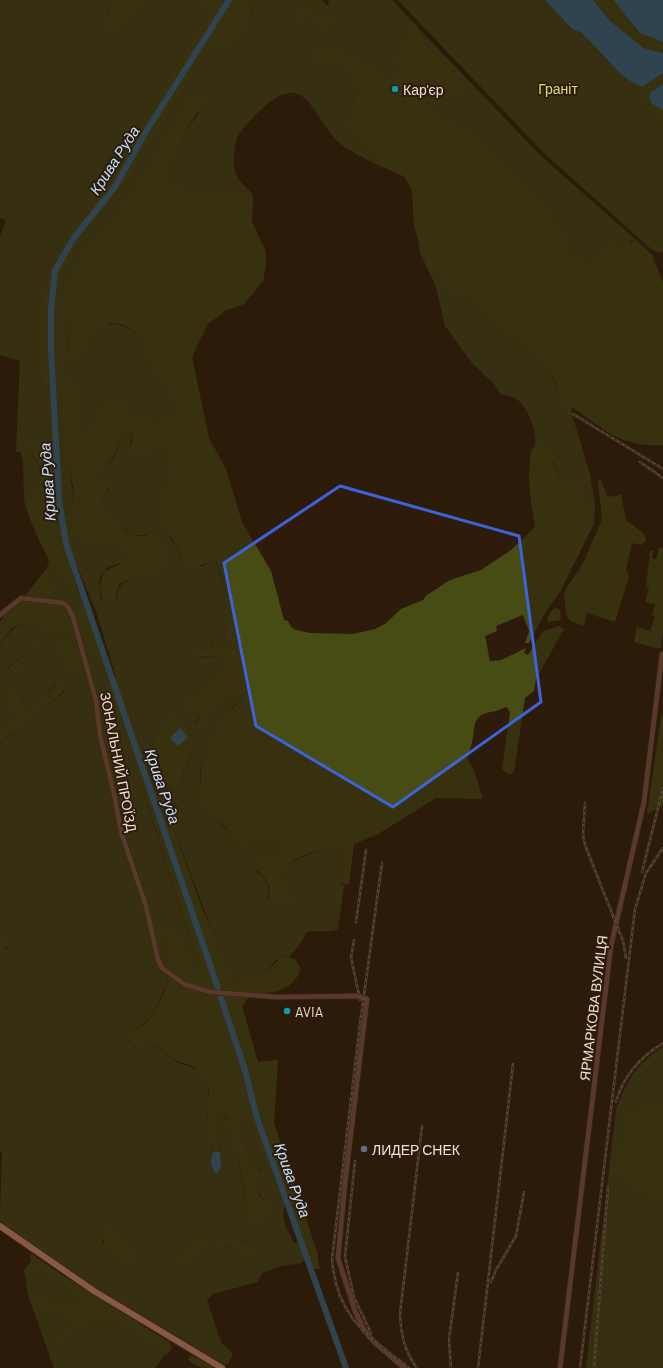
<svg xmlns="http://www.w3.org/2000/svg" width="663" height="1368" viewBox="0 0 663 1368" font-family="Barlow,sans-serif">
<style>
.green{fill:#424719;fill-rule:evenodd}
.forest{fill:#464c14}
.water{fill:#3275a1}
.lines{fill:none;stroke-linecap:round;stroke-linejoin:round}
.river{stroke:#3275a1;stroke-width:6}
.minor-casing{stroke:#493728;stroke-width:6}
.major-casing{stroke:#493728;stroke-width:8}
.minor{stroke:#915e51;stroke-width:4.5}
.major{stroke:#f8a38d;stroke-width:6}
.rail-casing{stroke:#857467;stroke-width:2.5}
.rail{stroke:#2e1b0b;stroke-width:1;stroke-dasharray:3;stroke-linecap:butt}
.marked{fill:none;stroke:#3c64d8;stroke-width:3;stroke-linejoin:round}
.culture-dot{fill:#0f9aa8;stroke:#2e1b0b;stroke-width:1.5}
.service-dot{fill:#5c6f8a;stroke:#2e1b0b;stroke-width:1.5}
.labels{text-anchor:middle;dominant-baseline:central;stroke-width:4;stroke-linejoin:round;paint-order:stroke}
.park-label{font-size:14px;fill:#d3e07b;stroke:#2e1b0b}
.poi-label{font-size:14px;fill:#efe1d7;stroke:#2e1b0b;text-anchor:start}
.street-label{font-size:14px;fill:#efe1d7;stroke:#2e1b0b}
.water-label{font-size:15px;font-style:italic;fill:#c2e5ff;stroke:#2e1b0b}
</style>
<rect width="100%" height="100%" fill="#2e1b0b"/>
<g class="green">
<path d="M0 0H115L108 13 119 32 153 0H202L206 16 122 155C120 162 119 169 115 175 105 195 86 209 72 227 27 285 36 358 50 425L49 441 45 446 39 442 27 448 38 463 43 488 51 494 56 508 52 513 29 491 24 495 23 460 20 452H16L20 361 0 355V236L6 221 0 218Z"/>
<path d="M252 0H306L307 3 298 14 311 1 310 0H322L326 5H328L329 0H392L411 20 406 23 405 38 398 49V70L394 75 387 78C360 53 356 56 322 61L339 63 354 74 356 92 346 124C351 134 357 143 366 149 371 152 375 153 380 157L378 165C367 160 340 146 334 138 311 110 303 71 263 108 253 117 241 128 236 141 235 144 235 149 234 153 232 173 237 179 251 192L189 190 171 180 168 172 186 130 199 113 195 91 190 94 163 138 152 163 131 189 114 214 84 242 67 315 69 329 68 357 77 366C82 359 83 350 87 343 100 319 116 321 137 333L149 368 156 376 167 384 177 417 154 420 132 417 124 402C94 403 102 424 84 436 72 423 75 404 79 388L72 375 71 482C76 500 72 519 77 538L92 547 105 546 125 550 127 554C120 567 116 562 107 568 97 575 98 591 102 601L108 604 117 599C118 588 119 584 130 580L147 534C127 539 127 529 116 518 112 515 106 513 102 510 99 500 103 497 109 489L104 479H98L97 474 113 459 124 433 129 432 132 437 130 442 141 455C148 450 154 447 163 449L171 466V472L161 493V516L170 539 178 547 182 560 202 567 215 558 228 597 222 615 228 644 225 647 217 643H212L210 649 202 650 200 658 216 656 223 663 222 667 184 702 191 711 199 708 203 710V715L196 721 198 731C201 723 220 698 228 696 233 695 239 695 244 694 242 701 236 703 232 708 223 722 197 765 200 781 201 788 214 813 218 820 225 831 229 827 231 843L235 845 271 838 278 842 282 848 276 860 256 871C267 880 271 886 267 900H277L291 903 298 899C290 890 283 879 283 867L285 865C303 858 321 846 342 846L339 881 344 886 338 929C327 934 317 929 306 933L300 944 289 957 285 956 275 961 267 972 255 971 238 980 233 979C210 929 193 878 173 827 170 797 188 768 195 740L182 723 178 715 172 713C160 724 148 737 156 754L162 755 166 758V762L160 771 165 780 170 800C162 801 158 795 154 789L119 680 116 677 96 611 74 559 77 555 67 521 62 459 58 409V295L71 261 86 232 133 172 209 48 251 17Z"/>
<polygon points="398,0 545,0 572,29 582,33 632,82 642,87 638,98 645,111 663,124 663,252 659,253 651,249 545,154"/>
<polygon points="418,28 541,156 635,239 631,241 628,248 606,247 597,260 590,263 573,254 560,224 511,168 467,129 428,106 427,95 419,86 421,83 431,79 449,93 441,56 430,49"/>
<path d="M418 240 422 253 456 295 467 299 489 322 507 332 544 365 552 377 563 399 566 411 576 427 590 475 595 504C587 501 580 499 577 491L582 483 578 477 566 481 560 478 544 444 535 447C538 433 527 403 513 397 510 396 505 395 501 395L494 384 472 363 445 326 436 287 420 253Z"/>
<path d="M35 532 61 578 77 588 86 606H82L100 664 105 662 109 678 108 687 121 722 199 966 195 976 192 971 181 938 164 930 168 982 152 1017 141 1025 135 1033 133 1045 137 1049C144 1049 147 1042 154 1043 160 1049 166 1056 173 1060 189 1070 203 1062 208 1089 210 1099 207 1112 207 1122 208 1132 211 1140 213 1149 216 1159 204 1165 217 1174 221 1156 222 1149 215 1132L221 1120 220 1110 221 1109C233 1116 246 1200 249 1217L264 1200 255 1188 260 1170 257 1168 252 1169 251 1167 238 1117 241 1113 242 1119 250 1124 267 1170 273 1171 285 1204 283 1213 285 1225 294 1243 298 1242 304 1259 302 1263 281 1266 262 1273 258 1282 213 1294 207 1300 221 1342 233 1354 228 1364 224 1366C168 1331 107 1300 55 1260L57 1256 54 1252 0 1214 2 1153 0 1150V951H3L8 948 6 939H0V744L65 691 55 684 41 700 28 709 23 706 20 693 15 712V719L12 723 0 730V644C17 621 28 616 52 636L53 631 60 633 59 605 47 568 49 560ZM33 633 39 641 42 648 27 658 24 664 6 672 7 668 36 647V643ZM72 642 76 653 61 659 58 656ZM119 758 128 792 127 798H124L120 789ZM112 1227C117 1239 121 1241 133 1245H106L102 1242ZM196 1235 199 1256 189 1261 182 1255 191 1247ZM243 1240 252 1261 242 1248 235 1244 221 1248Z"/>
<path d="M663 1047V1368H586L616 1110C624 1084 639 1061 663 1047Z"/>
<path d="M36 1269 76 1294 78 1304 75 1308 37 1296 72 1318V1321L49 1341 52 1348 68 1337 106 1317C127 1324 142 1341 162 1350L170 1342 172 1348 168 1354 166 1353 155 1368H54L28 1295 24 1270Z"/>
</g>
<g class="forest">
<path d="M115 0H153L119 32 110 33C104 21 109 11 115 0Z"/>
<path d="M202 0H252L251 17 226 48H209L133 172 86 232 71 261 58 295V409L62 459 67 521 77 555 70 565 77 588C72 586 65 582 61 577 50 564 23 511 24 495L29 491 35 492 52 513 56 508 51 494 39 482C44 468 36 458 27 448L28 442 34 440 45 445 49 441 50 425C36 358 27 285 72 227 86 209 105 195 115 175 119 169 120 162 122 155L206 16Z"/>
<path d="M306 0H310L313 11 302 21 298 18C299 9 302 9 307 3Z"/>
<polygon points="593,0 613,0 634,25 636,30 663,42 663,53 644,48 610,21"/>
<polygon points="320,12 332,19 332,23 327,30 322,30 316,22 316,16"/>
<path d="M411 20 418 28 430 49 441 56 461 84V93L457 96 449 93 431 79 421 83 419 86 427 95 428 106 467 129 511 168 560 224 573 254 590 263C604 258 605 234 625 249L635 239 652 255 663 282V445C619 447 606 430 572 407L571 413 576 427 566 411 555 381 544 365 507 332 489 322 467 299 456 295 445 286 428 265 422 253 414 226 412 191 405 177 378 165 380 157C375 153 371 152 366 149 357 143 351 134 346 124L356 92 354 74 339 63 322 61 311 58 313 52 323 49 357 57 371 64 387 78 394 75 398 70V49L405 38 406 23Z"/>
<polygon points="663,73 663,84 654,90 656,106 663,110 663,124 645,111 638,98 642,87"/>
<path d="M196 91 202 94V105L186 130 168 172 171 180 189 190 251 192 253 197 252 222 266 252V265L263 281 244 304 225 311 207 325 192 357 209 438 226 469 242 522 271 571 284 620 288 621 291 627 296 630 310 633 353 634 375 629 385 624 401 609 423 600 427 595 450 580 481 570 511 550 535 527C532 505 527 484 530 462 530 459 530 453 532 450 538 439 553 445 555 455L551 461 560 478 566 481 578 477 580 479 582 483 578 491C580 499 587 501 595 504L594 524 560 592 545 613 529 643H525L529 631 523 615 496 626 497 631 485 636 490 661 501 660 526 648 524 653 528 655 542 632 559 626 564 629 536 679 534 691 525 698 514 772 509 775 502 769 510 713 508 708 505 707C498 712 492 711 484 714 472 718 475 732 472 742 471 747 469 752 467 757L475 774 483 799 436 798 378 834 354 844 349 883 346 885 339 881 342 846C326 846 294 857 283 868 283 879 290 890 298 899L297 902 291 903 277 900 271 907H267C267 900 272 891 268 884 262 870 257 878 255 858L264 853 276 860 282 848 278 842 271 838 237 845 231 843C229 822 214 822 205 807 203 804 202 799 202 795 195 769 213 734 228 713 233 707 242 701 244 695L227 696 215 708 197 732 194 725 203 715V710L199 708 191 711 187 710 184 702 222 667 223 663 216 656 195 657V655L197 651 210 649 214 641 225 647 228 644 222 614 228 597 216 559 193 569 185 566 178 547 167 533 161 516V493L171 472V466L163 449C152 446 147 453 137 457L131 449 132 436 129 432 124 433 112 459 97 474 99 479 108 477 111 482C108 494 98 496 102 510 106 513 112 515 116 518 122 524 123 530 131 534 148 541 159 525 168 553 160 574 153 574 133 579 129 580 124 581 121 583 115 589 118 597 114 603L108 604 103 601 99 588 104 571 119 565 127 554 125 550 105 546 86 547C82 545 79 542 77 538 72 529 74 505 74 494 74 487 71 480 71 472 67 445 54 402 67 376L72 375 79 388C76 404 72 423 84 436 99 426 94 408 118 400L124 401 132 417 154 420 177 417 167 384 156 376 149 368 137 333 124 325 111 323 97 329 87 343 79 364 74 366 68 357 69 329 67 315V290L84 242 114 214 131 189 152 163 163 138 190 94Z"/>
<polygon points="600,478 607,495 613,497 621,494 626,520 644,534 646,540 642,545 632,543 626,569 629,576 615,622 587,613 584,626 570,621 568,618 566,613 564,595 566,589 582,565 602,520 598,481"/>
<polygon points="659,547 663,549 663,630 661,648 655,648 634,642 637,627 650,631 655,617 652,615 655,604 645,602 649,588 646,587 650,551 653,551 652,558 656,559"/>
<path d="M47 568 59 605 67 609 73 628 64 634 53 631 51 637C42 627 28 619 14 627 9 630 4 638 0 643V622L4 616 22 600Z"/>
<polygon points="82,606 86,606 105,662 100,664 96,663 80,626 77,611"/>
<polygon points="557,608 560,610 561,620 548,622 547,618 553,609"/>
<polygon points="33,633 39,641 42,648 27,658 18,673 11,674 6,672 7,669 36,647 36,643 30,634"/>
<polygon points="63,640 72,642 76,653 81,657 83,664 82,669 71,669 58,656 57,648"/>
<path d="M116 677 119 680 154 789C158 795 162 800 170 800V795L159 766 166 762V758L162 755 156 754C148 737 160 724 172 713L178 715 182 723 195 740C187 768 170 797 173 827L201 905 233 979 238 980 255 971 267 972 282 956 295 959 301 969C293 991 273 994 252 993L242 1006 258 1062 278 1060 274 1123 318 1255 317 1256 320 1269H312L278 1171 267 1170 250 1124 242 1119 241 1114 238 1117 251 1167 252 1169 257 1168 261 1174C250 1192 258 1191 268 1206L264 1224 254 1226 249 1217 240 1165 228 1123V1118L221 1109 220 1110 221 1120 215 1132 221 1151H214L208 1135 207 1124 209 1089 202 1074 193 1066 171 1059 154 1043C147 1042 144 1049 137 1049 122 1031 149 1026 154 1013 159 1004 165 992 168 982 169 976 164 939 164 930L170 926C185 936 187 955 192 971L195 975 199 966 152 817 108 687 109 678Z"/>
<path d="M59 681H65L67 686C64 694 11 734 0 744V730L12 723 16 716 6 688 11 686C21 691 20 697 23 706L28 709 41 700Z"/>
<polygon points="663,714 663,806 647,814 661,717"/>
<path d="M111 743 119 758 128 792 127 798H125L120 789 115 787C111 777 100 749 111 743Z"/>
<polygon points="0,939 6,939 11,943 3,951 0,951"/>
<polygon points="663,1103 663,1199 635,1188 618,1170 626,1114"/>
<polygon points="0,1214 54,1252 57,1256 55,1260 0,1221"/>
<path d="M110 1223C118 1237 116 1240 133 1245L135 1249 133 1260 127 1265 123 1264C112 1252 91 1237 110 1223Z"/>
<polygon points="200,1234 203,1245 201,1253 199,1256 189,1261 184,1271 181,1268 182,1255 191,1247 196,1235"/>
<path d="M231 1238C243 1240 257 1247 259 1261L256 1263C248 1258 244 1249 235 1244L217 1247 215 1243Z"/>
<path d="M30 1253 59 1273 170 1343 165 1350H162C142 1341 127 1324 106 1317L68 1337 52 1348 49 1341 72 1321V1318L34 1303 32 1298 37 1296 75 1308 78 1304 76 1294 36 1269 24 1270 31 1261Z"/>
<path d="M191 1355 215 1368C205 1368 194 1368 188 1359Z"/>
</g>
<g class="water">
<polygon points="545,0 593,0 610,21 644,48 663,53 663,73 642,87 632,82 622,75 582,33 572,29"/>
<polygon points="613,0 663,0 663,42 640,33"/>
<polygon points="663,84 663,110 651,103 649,98 651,92"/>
<polygon points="180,728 188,737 178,746 170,738"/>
<path d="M214 1151 220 1152 221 1167 217 1174C209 1168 210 1160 214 1151Z"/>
</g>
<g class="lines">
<g class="river">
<polyline points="218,988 66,544 59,500 51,349 51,309 55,271 73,239 114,188 147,130 229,0"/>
<polyline points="221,998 244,1067 257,1118 346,1368"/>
</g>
<defs>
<g id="minor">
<polyline points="0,615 21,598 63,603 68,607 73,617 96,701 100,735 115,799 121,832 146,906 158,960 162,968 184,984 210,992 276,997 358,996 367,999 345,1183 338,1258 355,1311 364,1330 374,1342 404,1368"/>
<polyline points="560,1368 611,946 644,802 662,654"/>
</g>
<polyline id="major" points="0,1226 94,1291 222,1368"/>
</defs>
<use href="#minor" class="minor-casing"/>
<use href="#major" class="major-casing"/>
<use href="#minor" class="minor"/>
<use href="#major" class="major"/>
<defs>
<g id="rail">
<polyline points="573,414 663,469"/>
<polyline points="640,462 663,478"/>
<polyline points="585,803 583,834 585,845 623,941 626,958"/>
<path d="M382 863 360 1024 332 1259C336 1317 367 1335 409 1368"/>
<polyline points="642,872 663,788"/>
<polyline points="356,922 366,850"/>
<polyline points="354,940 351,958 360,1000"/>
<path d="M616 1102C623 1076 640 1057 663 1043"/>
<polyline points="355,1161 345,1257 354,1297 371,1333"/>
<polyline points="491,1282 496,1270 516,1236 524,1192"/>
<path d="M417 1368C404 1351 401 1334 400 1314L422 1126"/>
<polyline points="451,1368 449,1339 458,1273"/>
<polyline points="478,1368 513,1064"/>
<polyline points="580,1368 635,909 646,873 663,848"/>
<polyline points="594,1368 608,1187"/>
</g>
</defs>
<use href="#rail" class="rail-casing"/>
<use href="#rail" class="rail"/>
</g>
<path d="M0 0H663V1368H0ZM340 486 519 536 541 702 393 807 256 726 224 563Z" fill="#2e1b0b" fill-opacity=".55" fill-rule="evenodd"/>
<path class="marked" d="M340 486 519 536 541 702 393 807 256 726 224 563Z"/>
<g class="culture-dot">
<circle cx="395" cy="89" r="4"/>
<circle cx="287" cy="1011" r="4"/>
</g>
<circle class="service-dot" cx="364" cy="1149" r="4"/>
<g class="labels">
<g class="park-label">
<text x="558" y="88">Граніт</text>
</g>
<g class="poi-label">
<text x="403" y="89">Кар'єр</text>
<text x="295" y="1011">AVIA</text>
<text x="372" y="1149">ЛИДЕР СНЕК</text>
</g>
<g class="street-label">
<text transform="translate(119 762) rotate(79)">ЗОНАЛЬНИЙ ПРОЇЗД</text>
<text transform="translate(593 1008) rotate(-83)">ЯРМАРКОВА ВУЛИЦЯ</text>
</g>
<g class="water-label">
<text transform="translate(114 160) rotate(-57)">Крива Руда</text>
<text transform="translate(47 482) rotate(-94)">Крива Руда</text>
<text transform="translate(163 786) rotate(71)">Крива Руда</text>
<text transform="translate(293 1180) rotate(70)">Крива Руда</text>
</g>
</g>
</svg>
